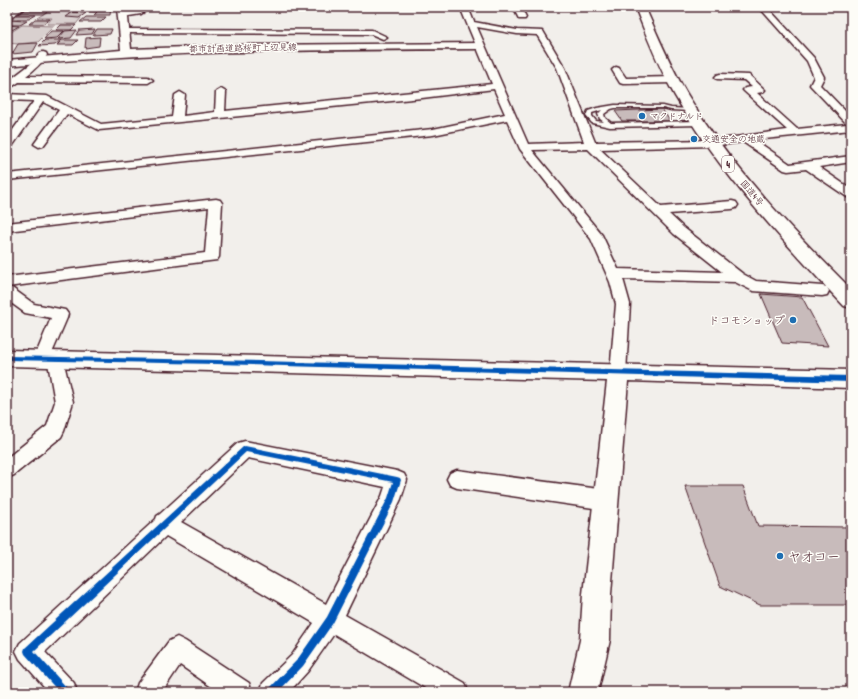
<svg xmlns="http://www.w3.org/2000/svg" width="858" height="699" viewBox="0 0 858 699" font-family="'Patrick Hand','Klee One',sans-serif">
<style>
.green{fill:#d9d0cf;stroke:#92787d}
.building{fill:#c8bbbb;stroke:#4a1f2b}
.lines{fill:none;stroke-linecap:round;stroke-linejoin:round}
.service-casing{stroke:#4a1f2b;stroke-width:3}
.minor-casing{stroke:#4a1f2b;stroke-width:3}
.tertiary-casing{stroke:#4a1f2b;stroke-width:3}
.trunk-casing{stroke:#4a1f2b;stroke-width:3}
.service{fill:#fdfcf7;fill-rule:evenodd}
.minor{fill:#fdfcf7;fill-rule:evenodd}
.tertiary{fill:#fdfcf7;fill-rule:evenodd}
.trunk{fill:#fdfcf7;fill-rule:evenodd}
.cycleway-casing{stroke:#fdfcf7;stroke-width:2}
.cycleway{fill:#0057b8;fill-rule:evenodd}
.poi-dot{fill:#1f6fb2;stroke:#fdfcf7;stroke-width:1.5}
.labels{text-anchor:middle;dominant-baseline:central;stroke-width:3;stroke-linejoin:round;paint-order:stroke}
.far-street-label{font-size:9px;fill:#4a1f2b;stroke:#fdfcf7}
.far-poi-label{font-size:9px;fill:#4a1f2b;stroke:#fdfcf7;text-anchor:start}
.shield{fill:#fdfcf7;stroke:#806168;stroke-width:1}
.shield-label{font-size:10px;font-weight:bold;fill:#4a1f2b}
.poi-label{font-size:11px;fill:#4a1f2b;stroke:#fdfcf7;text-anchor:end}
.near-poi-label{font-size:13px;fill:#4a1f2b;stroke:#fdfcf7;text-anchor:start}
</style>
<rect width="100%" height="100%" fill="#f2efeb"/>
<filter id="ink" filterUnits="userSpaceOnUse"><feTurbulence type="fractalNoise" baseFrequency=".025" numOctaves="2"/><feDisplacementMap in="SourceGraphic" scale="8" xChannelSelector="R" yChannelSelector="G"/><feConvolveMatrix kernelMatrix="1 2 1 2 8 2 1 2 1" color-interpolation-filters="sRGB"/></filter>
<g filter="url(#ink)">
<g class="green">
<polygon points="55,7 80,7 69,13 81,18 76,24 47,24 52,18 37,18"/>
<polygon points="22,25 54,26 38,42 18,44 7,43 7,35"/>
</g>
<g class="building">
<polygon points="29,7 50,7 45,10 25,9"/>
<polygon points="82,7 111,7 110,15 94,15 97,12 76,10"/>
<polygon points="24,10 49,10 43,14 17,14"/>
<polygon points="73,12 86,13 79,18 66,17"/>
<polygon points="15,15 36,15 29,19 9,19"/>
<polygon points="86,17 106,17 101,22 80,22"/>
<polygon points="35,19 50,19 43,24 29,24"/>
<polygon points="7,20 27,21 20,25 7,25"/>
<polygon points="7,25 19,26 12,30 7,30"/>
<polygon points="61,25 76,25 71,30 56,30"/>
<polygon points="95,29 92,34 76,35 79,30"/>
<polygon points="97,29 112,29 110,34 93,35"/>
<polygon points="77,30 71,38 58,39 65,31"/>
<polygon points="51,31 64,31 57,38 44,39"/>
<polygon points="100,37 99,46 85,48 86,38"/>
<polygon points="45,40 61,40 55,45 39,46"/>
<polygon points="62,40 78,40 73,45 57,45"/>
<polygon points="38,43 33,52 12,54 18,44"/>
<polygon points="662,109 670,121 622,121 615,111"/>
<polygon points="761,294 802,297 828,346 782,343"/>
<polygon points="685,486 743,486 758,526 851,527 851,605 760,605 720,586"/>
</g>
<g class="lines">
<defs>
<path id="service" d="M615 105 663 106 671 108 690 109 692 110 690 111 671 110 663 108H615L611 109 604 114 605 118 611 123 699 121 702 123 699 125 610 127 592 123 586 116 588 111 597 108ZM602 110 598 114 600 119 604 122 596 121 592 116V113Z"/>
<g id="minor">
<polygon points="18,7 27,7 7,19 7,14"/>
<polygon points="142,7 151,7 141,14 123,17 119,15"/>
<path d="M460 7H468L474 22 517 30 543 31 565 68 595 142 712 140 787 130 745 92 743 90 745 88 752 87 744 80 717 79 715 77 717 75 720 74 749 75 765 90 763 92 757 93 797 129 847 124 810 85 814 77 807 61 759 7H767L814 58 824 77 820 85 851 117V130L755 140 790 164 851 156V162L819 167 851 189V198L847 197 806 169 788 171 784 170 743 142 712 146 600 149 661 207 732 201 736 202 738 205 736 208 732 209 669 214 684 228 743 274 756 281 822 286 827 287 829 291 827 295 822 296 753 291 735 282 623 279 630 304 626 373 624 378 618 380 612 378 610 373 616 304 610 282 591 239 520 149 507 120 433 135 7 180V174L433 129 505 114 494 89 422 98 99 130 67 114 43 146 39 147 34 144 59 110 43 102 11 148 7 149V138L34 101 7 100V94L47 96 101 124 172 117 175 95 180 92 185 95 183 116 215 112 216 92 221 89 226 92 225 111 492 84ZM477 27 517 34 537 35 557 68 584 142 528 144ZM588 149 674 234 722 272 618 269 602 235 532 150Z"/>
<polygon points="513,7 521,7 526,17 525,19 519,19"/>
<polygon points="122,29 372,30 387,37 383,39 371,34 125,33 121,31"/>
<path d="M43 52 46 53 47 55C41 64 34 70 26 76L148 77 153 80 148 83 19 82 7 90V82L32 63 40 53Z"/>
<polygon points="616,67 619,68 626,78 673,77 678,80 673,83 623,84 620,83 612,70"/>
<polygon points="216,199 220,200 222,203 219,257 217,260 7,287 12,288 34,304 65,310 68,314 67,318 52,353 61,354 63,359 73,402 64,431 61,437 14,475 7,478 7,458 47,426 55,402 48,363 42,365 36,364 34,359 51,318 25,313 7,300 7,277 205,253 209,207 7,231 7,223"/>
<path d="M245 441 397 471 404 474 407 480 401 499 345 615 465 683 468 692H432L334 634 308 671 289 692H260L263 683 292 655 314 623 166 536 45 652 74 683 77 692H49L20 659 16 651 20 643 156 519 157 516 160 514 238 443ZM248 458 385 487 382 496 326 604 181 522Z"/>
<polygon points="457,470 607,490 614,493 617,500 614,507 607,510 457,488 450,485 447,479 450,473"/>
<polygon points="177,637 185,641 249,683 252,692 219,692 180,665 162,692 135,692 138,683 169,641"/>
</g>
<g id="tertiary">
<path d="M117 7H127L131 49 243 45 480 43 485 46 480 49C322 50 164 50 7 66V60L121 50Z"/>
<polygon points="7,350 851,370 851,388 628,381 611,594 610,640 598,692 568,692 580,640 583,594 607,381 7,366"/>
</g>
<path id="trunk" d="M635 7H645C658 36 671 67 687 94 731 167 791 229 851 289V308L844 306C782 240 720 174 675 96 659 68 647 37 635 7Z"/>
</defs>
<use href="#service" class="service-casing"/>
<use href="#minor" class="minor-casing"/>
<use href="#tertiary" class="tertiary-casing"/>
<use href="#trunk" class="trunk-casing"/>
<use href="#service" class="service"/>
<use href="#minor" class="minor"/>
<use href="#tertiary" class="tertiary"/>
<use href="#trunk" class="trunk"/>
<defs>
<g id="cycleway">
<polygon points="7,356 217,360 851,376 851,382 217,364 7,360"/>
<polygon points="245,446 397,477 400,478 401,480 394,502 333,623 303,666 278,692 267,692 269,689 297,660 327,617 388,498 393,482 246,452 34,651 68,689 70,692 59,692 25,654 24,651 25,648 243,447"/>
</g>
</defs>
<use href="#cycleway" class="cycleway-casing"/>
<use href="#cycleway" class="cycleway"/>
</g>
</g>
<g class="poi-dot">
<circle cx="642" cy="116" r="4"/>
<circle cx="694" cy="139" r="4"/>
<circle cx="793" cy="320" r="4"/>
<circle cx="780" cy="556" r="4"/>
</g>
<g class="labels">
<g class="far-street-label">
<text transform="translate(243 48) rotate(-1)">都市計画道路桜町上辺見線</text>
<text transform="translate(752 193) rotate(50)">国道4号</text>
</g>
<g class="far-poi-label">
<text x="650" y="116">マクドナルド</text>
<text x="702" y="139">交通安全の地蔵</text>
</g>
<rect class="shield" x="722" y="156" width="12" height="16" rx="3"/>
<g class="shield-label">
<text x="728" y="164">4</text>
</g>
<g class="poi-label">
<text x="785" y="320">ドコモショップ</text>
</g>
<g class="near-poi-label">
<text x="788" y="556">ヤオコー</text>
</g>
</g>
<rect width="858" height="699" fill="none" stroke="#fdfcf7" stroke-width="24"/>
<rect x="12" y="12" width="834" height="675" fill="none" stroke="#4a1f2b" stroke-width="1.5" filter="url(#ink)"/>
</svg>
